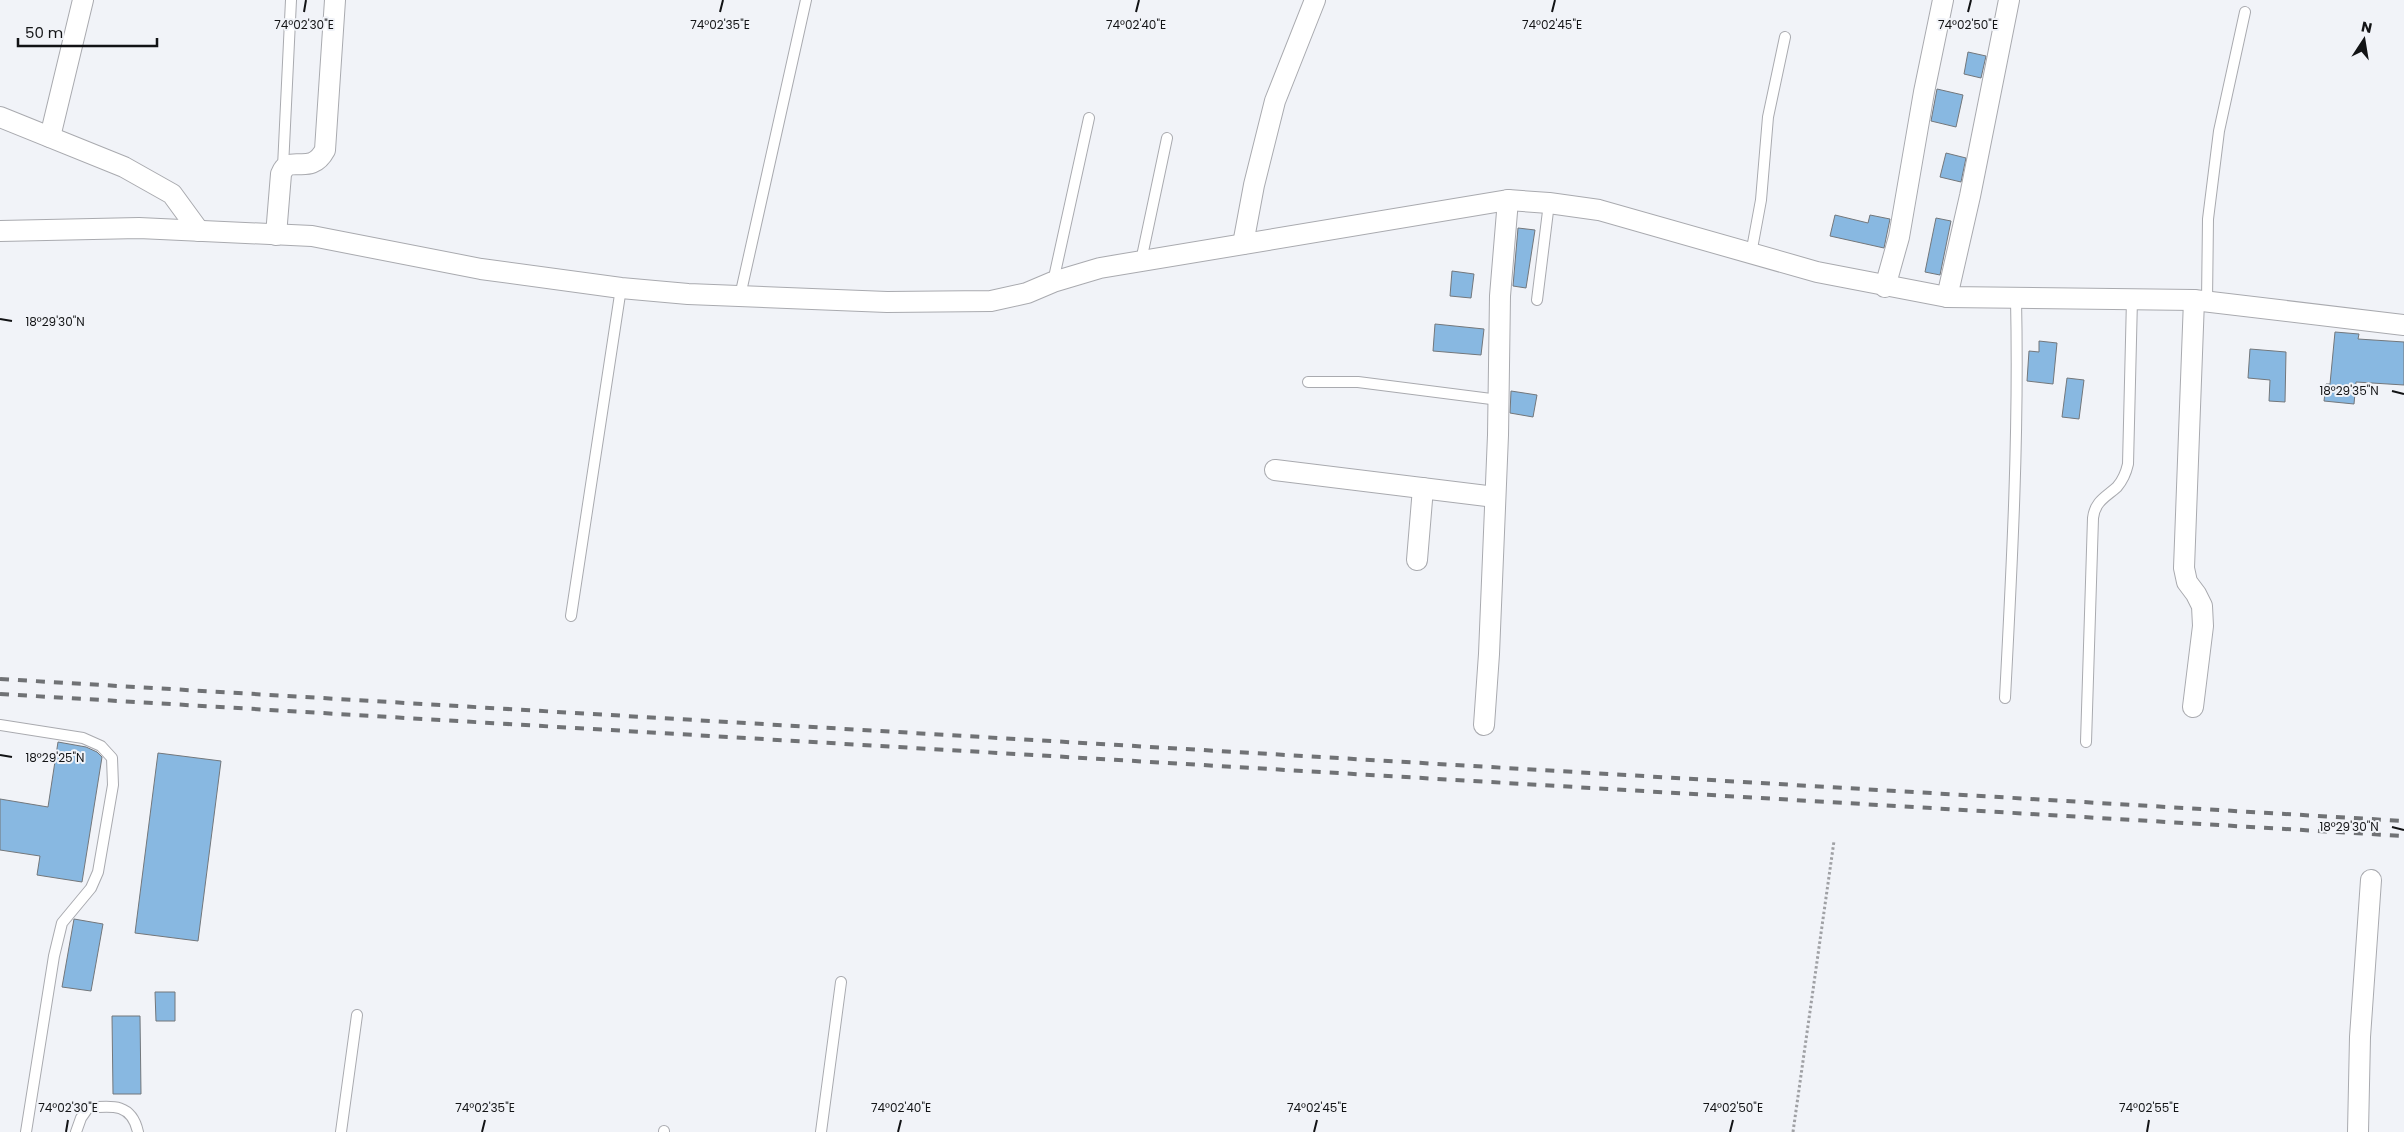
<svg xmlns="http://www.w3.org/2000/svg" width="2404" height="1132" viewBox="0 0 2404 1132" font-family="Poppins,sans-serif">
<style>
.building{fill:#88b8e1;stroke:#73777b}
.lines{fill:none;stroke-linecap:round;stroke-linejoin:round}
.lane-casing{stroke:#a9aaaf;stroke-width:12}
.street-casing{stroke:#a9aaaf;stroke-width:22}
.path{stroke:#9fa0a4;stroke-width:3;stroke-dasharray:2.5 2.5;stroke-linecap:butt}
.lane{stroke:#fff;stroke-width:10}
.street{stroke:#fff;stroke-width:20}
.rail{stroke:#707275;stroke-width:4;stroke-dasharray:9 9;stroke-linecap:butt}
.ticks{fill:none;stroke:#121315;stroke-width:2}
.ticks-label{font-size:12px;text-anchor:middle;fill:#121315;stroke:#f1f3f8;stroke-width:4;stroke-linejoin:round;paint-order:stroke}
</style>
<rect width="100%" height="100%" fill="#f1f3f8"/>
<g class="building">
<polygon points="1968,52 1986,56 1981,78 1964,74"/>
<polygon points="1937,89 1963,95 1956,127 1931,121"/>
<polygon points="1946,153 1966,158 1961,182 1940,177"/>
<polygon points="1835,215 1868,223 1870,215 1890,219 1884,248 1830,236"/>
<polygon points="1936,218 1951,221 1940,275 1925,272"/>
<polygon points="1518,228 1535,230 1526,288 1513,286"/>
<polygon points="1452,271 1474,274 1471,298 1450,296"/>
<polygon points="1435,324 1484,329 1481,355 1433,351"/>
<polygon points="2335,332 2359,334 2358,339 2404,342 2404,385 2356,382 2354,404 2324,401 2326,384 2330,384"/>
<polygon points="2039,341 2057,343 2053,384 2027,381 2029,351 2039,352"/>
<polygon points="2250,349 2286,352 2285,402 2269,401 2270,380 2248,378"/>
<polygon points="2067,378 2084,380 2079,419 2062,417"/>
<polygon points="1511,391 1537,395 1533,417 1510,413"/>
<polygon points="58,742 86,747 97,752 102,757 82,882 37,875 40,856 0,850 0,799 48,807"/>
<polygon points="158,753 221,761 198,941 135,933"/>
<polygon points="74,919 103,924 91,991 62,987"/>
<polygon points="155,992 175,992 175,1021 156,1021"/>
<polygon points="112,1016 140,1016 141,1094 113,1094"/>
</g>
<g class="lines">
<defs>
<g id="lane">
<polyline points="283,167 291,0"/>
<polyline points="1751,254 1761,200 1768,117 1785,37"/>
<polyline points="1141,261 1167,138"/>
<polyline points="1053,282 1089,118"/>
<polyline points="740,296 806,0"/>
<polyline points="1537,300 1549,203"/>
<polyline points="2207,301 2208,219 2219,131 2245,12"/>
<polyline points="1308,382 1358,382 1499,400"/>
<polyline points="571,616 621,288"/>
<path d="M2005 698C2012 565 2019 432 2016 299"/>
<polyline points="0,725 83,738 101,746 112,758 113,785 98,872 91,888 62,923 54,956 26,1132"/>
<path d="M2086 742 2093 518C2095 501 2106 497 2117 487 2123 480 2126 473 2128 464L2132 299"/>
<path d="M76 1132 81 1118 88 1108C113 1105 132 1104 138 1132"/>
<polyline points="341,1132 357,1015"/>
<polyline points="664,1132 664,1131"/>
<polyline points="821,1132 841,982"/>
</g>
<g id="street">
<polyline points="0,117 124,167 172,194 199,231"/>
<polyline points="50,137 83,0"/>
<polyline points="0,231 139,228 312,236 481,269 621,288 688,294 887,302 991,301 1027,293 1053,282 1100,268 1508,200 1549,203 1599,210 1817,272 1947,297 2194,300 2404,325"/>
<path d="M276 235 281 174C289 152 310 178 325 150L335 0"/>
<polyline points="1243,244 1254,185 1275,101 1315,0"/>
<polyline points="1885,287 1899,237 1924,92 1943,0"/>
<polyline points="1947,297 1970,196 2009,0"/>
<polyline points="1275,470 1495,497"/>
<polyline points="1417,560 1423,488"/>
<polyline points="2193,707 2203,626 2202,606 2196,594 2187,582 2184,568 2194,300"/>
<polyline points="1484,725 1489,654 1498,435 1500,296 1508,200"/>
<polyline points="2358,1132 2360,1037 2371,880"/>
</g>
</defs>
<use href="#lane" class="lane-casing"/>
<use href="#street" class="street-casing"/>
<polyline class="path" points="1793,1132 1834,841"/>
<use href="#lane" class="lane"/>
<use href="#street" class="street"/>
<g class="rail">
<polyline points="0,679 2404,821"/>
<polyline points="0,694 2404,836"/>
</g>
</g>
<path class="ticks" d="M304 12 306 0M720 12 723 0M1136 12 1139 0M1552 12 1555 0M1968 12 1971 0M0 319 12 321M2392 391 2404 394M0 755 12 757M2392 827 2404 830M66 1132 68 1120M482 1132 485 1120M898 1132 901 1120M1314 1132 1317 1120M1730 1132 1733 1120M2147 1132 2149 1120"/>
<g class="ticks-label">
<text x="304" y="29">74°02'30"E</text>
<text x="720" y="29">74°02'35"E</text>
<text x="1136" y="29">74°02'40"E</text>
<text x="1552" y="29">74°02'45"E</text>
<text x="1968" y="29">74°02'50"E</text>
<text x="55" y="326">18°29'30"N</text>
<text x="2349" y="395">18°29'35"N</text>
<text x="55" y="762">18°29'25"N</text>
<text x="2349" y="831">18°29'30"N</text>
<text x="68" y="1112">74°02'30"E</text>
<text x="485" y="1112">74°02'35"E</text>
<text x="901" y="1112">74°02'40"E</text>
<text x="1317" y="1112">74°02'45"E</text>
<text x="1733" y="1112">74°02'50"E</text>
<text x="2149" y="1112">74°02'55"E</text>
</g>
<g transform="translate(2364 40) rotate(12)" stroke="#f1f3f8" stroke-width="4" paint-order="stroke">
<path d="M0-4L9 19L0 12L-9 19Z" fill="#121315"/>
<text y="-8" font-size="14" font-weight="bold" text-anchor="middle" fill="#121315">N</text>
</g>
<path d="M18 38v8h139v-8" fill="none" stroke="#121315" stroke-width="2.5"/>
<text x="25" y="38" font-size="15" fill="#121315" stroke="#f1f3f8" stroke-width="4" paint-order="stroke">50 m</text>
</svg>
